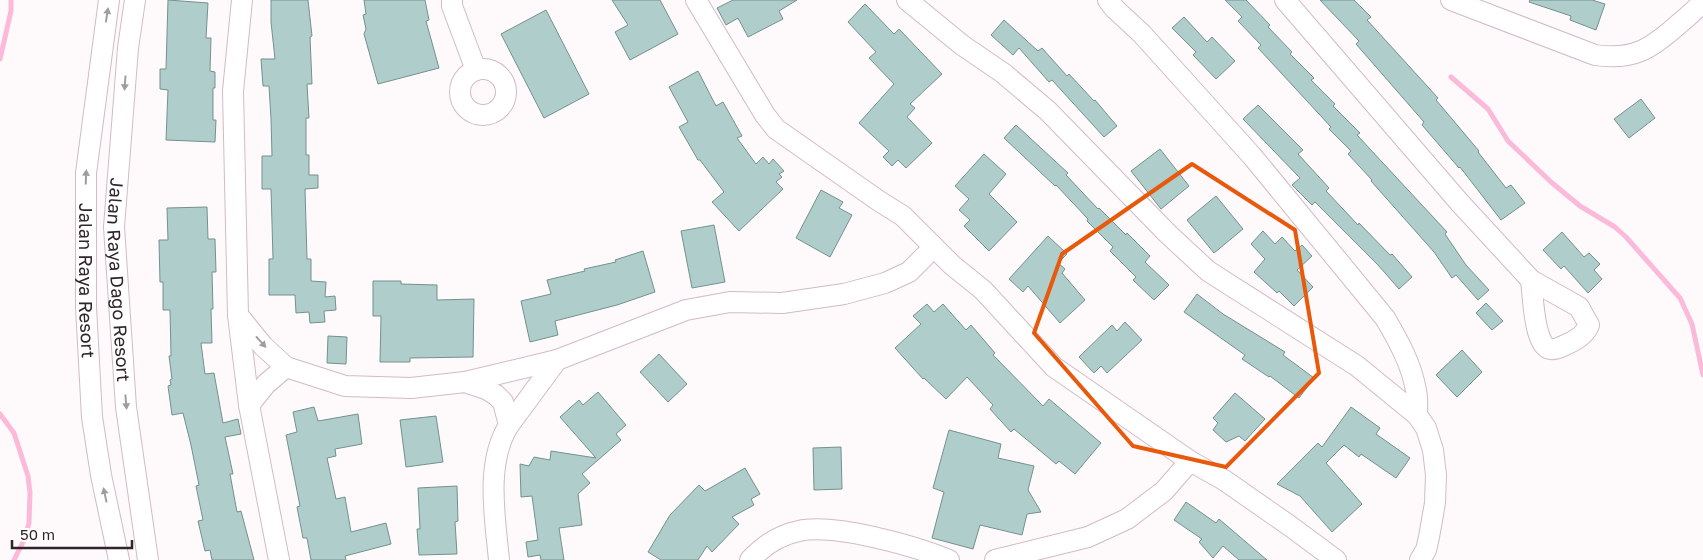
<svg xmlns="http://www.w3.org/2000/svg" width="1703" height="560" viewBox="0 0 1703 560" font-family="'Golos Text',sans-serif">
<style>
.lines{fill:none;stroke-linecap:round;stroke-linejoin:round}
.stream{stroke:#fbbada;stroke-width:5}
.building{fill:#afcdca;stroke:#74918e}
.minor-casing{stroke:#d3bac6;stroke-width:22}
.minor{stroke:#fff;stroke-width:20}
.oneway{fill:#a19d9f}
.marked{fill:none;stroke:#e8590c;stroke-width:4;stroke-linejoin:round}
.labels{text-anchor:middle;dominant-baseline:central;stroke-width:4;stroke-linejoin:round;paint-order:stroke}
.street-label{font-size:18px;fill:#2f252a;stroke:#fff}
</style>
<rect width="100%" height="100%" fill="#fef9fb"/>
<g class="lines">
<g class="stream">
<polyline points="0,59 11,11 11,0"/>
<polyline points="1451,77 1488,109 1508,141 1551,182 1580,206 1615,227 1626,237 1680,298 1692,324 1703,375"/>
<polyline points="0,414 14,433 28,476 30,493 29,523 25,538 14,560"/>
</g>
</g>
<g class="building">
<polygon points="168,0 208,3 206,38 211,38 210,71 215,72 215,88 213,88 213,120 216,120 215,142 166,140 168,90 160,89 160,69 166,69"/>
<polygon points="271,0 308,0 312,36 310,37 312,84 307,84 309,118 306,118 306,155 309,155 309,175 318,175 318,188 305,189 307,259 311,259 311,281 326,282 325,297 335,296 336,310 324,311 325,322 310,323 309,312 296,313 295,295 269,295 269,259 273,259 272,223 271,189 262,189 262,156 272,156 271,119 269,86 263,86 261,59 275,59 271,22"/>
<polygon points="364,0 425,0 429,20 426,21 439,68 378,84 364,34 366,29 363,15 366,14"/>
<polygon points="612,0 660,0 678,34 630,60 615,32 628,25"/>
<polygon points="733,0 797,0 779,11 783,19 748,37 738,18 726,25 717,8"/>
<polygon points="1225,0 1246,0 1270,25 1268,27 1292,52 1290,54 1314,78 1311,80 1335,104 1333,106 1360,133 1357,135 1447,232 1445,234 1466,265 1489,290 1478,300 1456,275 1452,278 1434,252 1371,181 1372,180 1348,154 1351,151 1329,129 1331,127 1258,48 1261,45 1238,21 1242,17"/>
<polygon points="1320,0 1354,0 1371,17 1367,20 1438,98 1436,100 1479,151 1478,152 1506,188 1511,185 1525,203 1501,220 1460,167 1459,168 1422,125 1424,122 1356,44 1359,41"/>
<polygon points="1530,0 1592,0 1605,4 1596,30 1570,20 1571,16 1529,2"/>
<polygon points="865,4 894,34 899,29 942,74 910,104 915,108 907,117 932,143 906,168 898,160 892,166 883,157 889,151 859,123 894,84 869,58 876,52 848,22"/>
<polygon points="546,10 589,94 544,118 501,34"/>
<polygon points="1184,17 1207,42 1212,37 1235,61 1216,79 1193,55 1196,52 1172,28"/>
<polygon points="1004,20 1038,51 1042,48 1067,76 1069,74 1094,101 1095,100 1117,126 1104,137 1052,80 1049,82 1019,48 1013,55 991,35"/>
<polygon points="698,71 716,106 723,102 742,136 737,138 756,164 763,157 769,164 773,159 784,171 779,174 782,177 776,182 783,189 739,231 712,202 724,192 700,160 698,160 679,127 688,122 669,87"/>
<polygon points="1641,99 1655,118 1629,138 1614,119"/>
<polygon points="1258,105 1303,150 1298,154 1329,188 1326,191 1358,225 1359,223 1390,255 1392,254 1412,277 1399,289 1378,265 1315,202 1312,205 1292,185 1300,178 1243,119"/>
<polygon points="1016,125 1068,173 1066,175 1098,209 1099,208 1126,235 1127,233 1150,256 1145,262 1169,285 1154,300 1133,280 1136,277 1110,251 1113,247 1087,221 1088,219 1056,185 1055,186 1004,138"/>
<polygon points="1160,149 1189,186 1161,209 1131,171"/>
<polygon points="984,154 1006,174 989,194 1017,222 989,251 964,226 970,220 959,210 969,199 955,186"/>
<polygon points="821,190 843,202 839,208 852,215 830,257 796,238"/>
<polygon points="1216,196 1243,229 1214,253 1187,220"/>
<polygon points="207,207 208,239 215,239 216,272 212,272 213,309 211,309 212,343 201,343 205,374 214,373 223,423 238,419 241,434 225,437 233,474 230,474 237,512 241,511 254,560 212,560 210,550 205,551 198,521 203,520 196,486 199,485 191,445 183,413 172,415 168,386 171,385 170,380 172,379 169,356 171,356 170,310 163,310 163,282 160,282 159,240 168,240 167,208"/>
<polygon points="714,225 725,282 692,288 681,231"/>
<polygon points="1263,231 1275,244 1282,237 1295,251 1302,245 1312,256 1297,270 1313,287 1294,306 1279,291 1277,293 1254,272 1265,259 1251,244"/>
<polygon points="1562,232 1584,257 1589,253 1600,264 1594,270 1602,279 1588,293 1564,266 1561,269 1543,250"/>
<polygon points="1048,236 1067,254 1058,263 1065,269 1062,273 1085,300 1060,323 1028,286 1023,292 1009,279"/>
<polygon points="643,251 655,292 617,305 555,321 558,335 530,342 521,301 551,294 547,280 585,271 584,269 616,262 615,260"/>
<polygon points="373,281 401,281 401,284 437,285 437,300 474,299 473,357 410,358 410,362 380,362 381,316 373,316"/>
<polygon points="1197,294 1223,314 1285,352 1283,355 1314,378 1299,398 1270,376 1269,377 1242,359 1245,355 1184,312"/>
<polygon points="1486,303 1503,321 1492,330 1476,313"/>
<polygon points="927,304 934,312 943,304 966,330 971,325 995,353 993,355 1043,406 1049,399 1101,443 1075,474 1059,461 1056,464 1014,429 1011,432 990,409 993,405 967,377 946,399 924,378 923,379 895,348 921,324 913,316"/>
<polygon points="1125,322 1142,340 1107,373 1101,366 1094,373 1079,357 1112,325 1117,331"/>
<polygon points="328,336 347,337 346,364 327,363"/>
<polygon points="1462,350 1482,372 1457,397 1436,375"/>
<polygon points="659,354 687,384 668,402 640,372"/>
<polygon points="598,392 626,425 616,434 621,440 582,474 590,483 578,494 582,525 559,528 564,560 541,560 540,555 528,557 526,542 538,540 532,496 521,497 520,464 529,466 534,457 550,460 551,451 596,458 560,417 579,400 583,405"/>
<polygon points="1235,393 1265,419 1245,441 1239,436 1226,442 1213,430 1218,423 1213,418"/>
<polygon points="314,407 318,421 358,414 362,444 335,449 336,456 327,458 336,499 345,497 351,532 386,523 391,544 345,556 346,560 311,560 307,538 303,538 297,507 300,506 286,435 297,432 293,412"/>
<polygon points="1351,407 1380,428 1376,434 1410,458 1396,478 1361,454 1359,457 1344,445 1326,463 1362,504 1332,532 1300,496 1277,484 1318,443 1322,447"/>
<polygon points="436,416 443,462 406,467 400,420"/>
<polygon points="949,430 1001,444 998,458 1034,466 1028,490 1041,512 1027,514 1022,535 980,525 973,549 932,538 944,492 933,488"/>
<polygon points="841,447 842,489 814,490 813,448"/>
<polygon points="745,468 760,494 751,499 754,505 732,517 739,524 712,552 707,546 698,560 661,560 648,552 670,515 699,485 705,491"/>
<polygon points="457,486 458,521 455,522 457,554 419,555 417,529 420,529 418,488"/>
<polygon points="1186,502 1216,523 1219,519 1267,560 1239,560 1223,546 1213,558 1199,542 1202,539 1174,520"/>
</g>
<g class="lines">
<defs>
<g id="minor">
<path id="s1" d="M109 0 86 173V307L92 417 101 475 119 560"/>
<path id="s2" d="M135 0 128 48 114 227 126 407 148 560"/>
<polyline points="242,0 233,91 238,315 249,405 279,560"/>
<polyline points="452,0 452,6 476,70"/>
<polyline points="696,0 765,115 776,129 879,201 903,216 952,265 983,290 1054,367 1190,461 1224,480 1290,526 1336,560"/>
<polyline points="907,0 962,45 1003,73 1048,111 1167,233 1208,271 1357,366 1417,415 1426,428 1433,450 1436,475 1435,503 1429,537 1426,550 1420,560"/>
<path d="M1108 0 1115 9 1142 34 1252 156 1385 318C1398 340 1412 365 1416 391 1418 399 1417 407 1417 415"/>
<path d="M1285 0 1460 203 1531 280 1579 307 1589 325C1585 335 1575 341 1565 345 1561 347 1556 350 1550 349 1534 346 1533 295 1531 280"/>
<path d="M1451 0 1595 55C1634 61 1652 48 1680 23 1688 16 1696 10 1703 1"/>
<circle cx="483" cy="92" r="23"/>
<path d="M238 315 263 346 286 367 345 386 411 388 465 382 486 389 496 395 503 402 509 425C485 463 495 517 499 560"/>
<polyline points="465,382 557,360"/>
<polyline points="249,405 266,384 286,367"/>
<polyline points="509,425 557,360 686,310 730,302 782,303 844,294 885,283 909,272 934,247"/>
<path d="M750 560C763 546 779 535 799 531 834 523 915 546 949 560"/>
<polyline points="995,560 1088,537 1127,519 1164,491 1190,461"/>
</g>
</defs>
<use href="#minor" class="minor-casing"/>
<use href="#minor" class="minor"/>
</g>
<defs><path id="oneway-solid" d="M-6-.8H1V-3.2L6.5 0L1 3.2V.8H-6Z" transform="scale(1.25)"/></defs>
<g class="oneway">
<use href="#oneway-solid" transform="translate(107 15) rotate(-81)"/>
<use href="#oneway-solid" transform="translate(125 83) rotate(94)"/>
<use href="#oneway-solid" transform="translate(86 177) rotate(-88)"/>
<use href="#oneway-solid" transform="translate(261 342) rotate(48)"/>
<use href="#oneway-solid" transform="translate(126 402) rotate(85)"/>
<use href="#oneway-solid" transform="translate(105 495) rotate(-102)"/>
</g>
<path class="marked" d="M1192 164 1295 230 1319 373 1226 467 1133 446 1034 333 1062 254Z"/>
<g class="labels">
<g class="street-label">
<text stroke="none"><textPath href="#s2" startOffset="281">Jalan Raya Dago Resort</textPath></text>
<text stroke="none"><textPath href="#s1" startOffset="282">Jalan Raya Resort</textPath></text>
</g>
</g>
<path d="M12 540v8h120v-8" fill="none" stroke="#2f252a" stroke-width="2.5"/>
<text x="20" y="540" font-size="15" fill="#2f252a" stroke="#ffffff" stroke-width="4" paint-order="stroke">50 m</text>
</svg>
